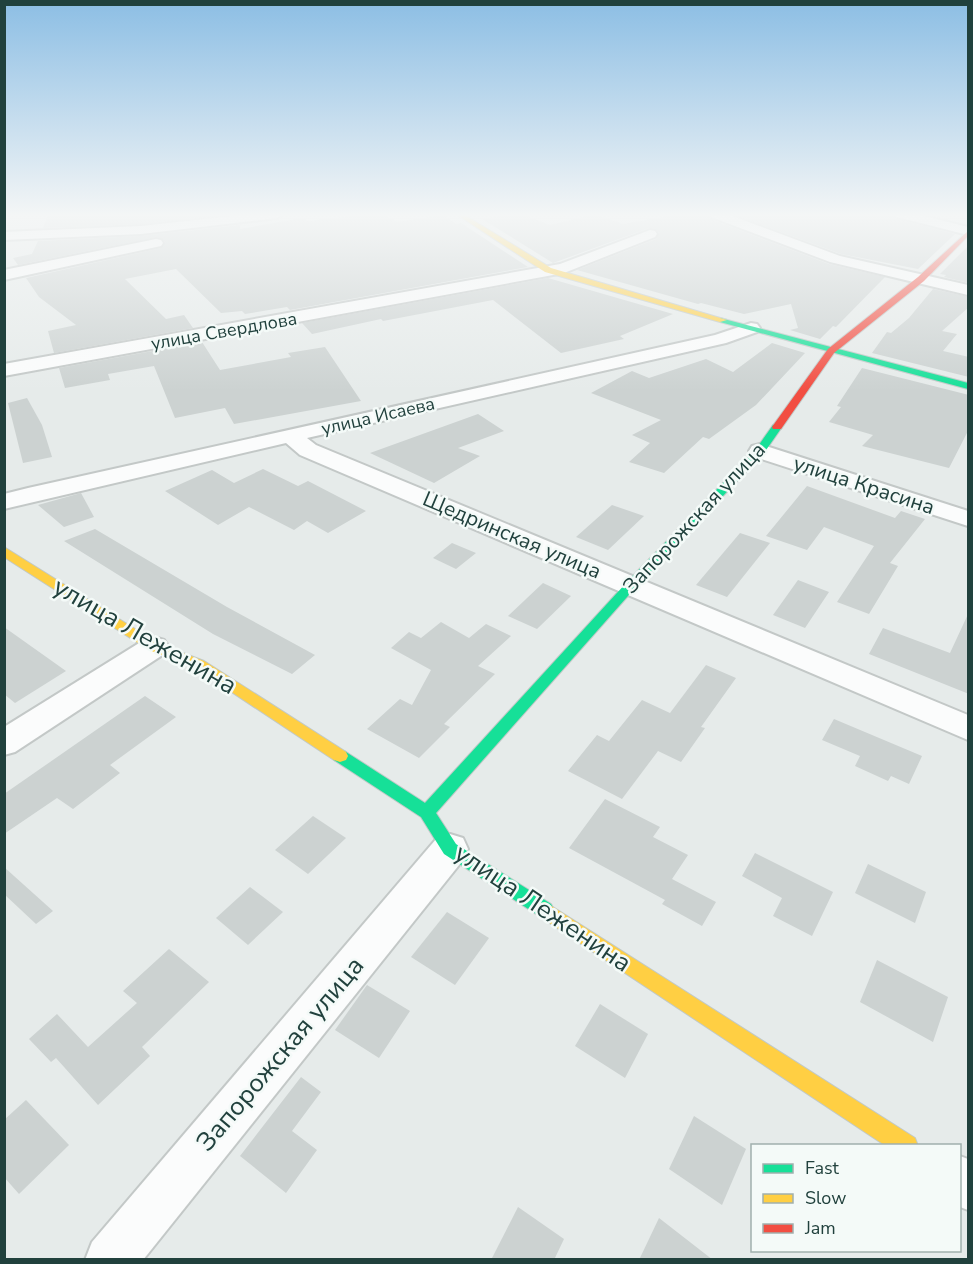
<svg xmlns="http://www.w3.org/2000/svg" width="973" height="1264" viewBox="0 0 973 1264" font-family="'Nunito Sans',sans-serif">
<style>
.building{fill:#ccd2d1}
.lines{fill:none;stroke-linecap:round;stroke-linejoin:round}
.street-casing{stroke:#c3c8c7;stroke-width:4}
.fast-casing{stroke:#c1c9c7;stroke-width:2}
.slow-casing{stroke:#c1c9c7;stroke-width:2}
.jam-casing{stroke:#c1c9c7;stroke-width:2}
.street{fill:#fbfcfc;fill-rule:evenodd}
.fast{fill:#16e098;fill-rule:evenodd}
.slow{fill:#ffcf43;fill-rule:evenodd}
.jam{fill:#f24e42;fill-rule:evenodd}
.labels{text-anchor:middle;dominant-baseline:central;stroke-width:5;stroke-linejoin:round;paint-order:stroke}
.far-street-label{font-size:18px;fill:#21413d;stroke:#f4faf8}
.street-label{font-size:21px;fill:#21413d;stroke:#f4faf8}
.near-street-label{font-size:26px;fill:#21413d;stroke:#f4faf8}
</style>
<rect width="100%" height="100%" fill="#e6ebea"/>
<g class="building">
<polygon points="48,214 235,214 141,224 43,228"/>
<polygon points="368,214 384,214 397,222 443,215 456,224 461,223 528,267 290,310 287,307 245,314 242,311 221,313 176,269 125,279 166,319 184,315 193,328 54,353 48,331 76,325 39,297 26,278 161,248 165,242 161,238 156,237 18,265 13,258 32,254 38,241 141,236 240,225 240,229 302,218 308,221"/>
<polygon points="512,214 520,214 550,225 595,214 623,224 679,214 707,214 710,219 829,264 885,277 836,327 833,326 820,339 790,330 798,328 791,304 744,314 701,303 698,304 577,270 656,239 659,233 655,229 649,228 553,263 482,219"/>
<polygon points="732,214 893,214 896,219 955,234 918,269 841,254"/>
<polygon points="969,245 969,283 944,277 946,275 940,274"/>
<polygon points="548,278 673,314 620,336 624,339 561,353 493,300 383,321 381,319 312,334 302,323"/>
<polygon points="933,289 969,297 969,307 942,331 957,334 943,351 969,357 969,377 872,353 887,332 891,333 909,318"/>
<polygon points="202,342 220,370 291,357 288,353 325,347 361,401 234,424 225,408 175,418 154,366 108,374 110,380 65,388 59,368"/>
<polygon points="772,343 805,353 756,405 709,439 703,437 664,473 629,462 650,443 632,435 661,420 591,393 632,371 649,378 706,359 733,372"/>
<polygon points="862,368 969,395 969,429 949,468 862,446 873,435 829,422 841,407 837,406"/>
<polygon points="27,398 42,425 52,457 23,463 8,403"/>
<polygon points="478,414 504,431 458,448 480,456 434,483 370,453"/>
<polygon points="263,469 298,486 308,481 366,511 328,533 307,521 294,530 249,507 218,525 165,491 212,470 234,483"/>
<polygon points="807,486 895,518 901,511 925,519 890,563 898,566 869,614 837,602 874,546 824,527 807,550 766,536"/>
<polygon points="81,493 94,517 64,527 38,505"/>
<polygon points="612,505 644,516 608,550 576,537"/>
<polygon points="95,529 227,607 315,655 292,674 213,634 64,541"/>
<polygon points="740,533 770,543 727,597 696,585"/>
<polygon points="452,543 476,553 456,569 433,558"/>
<polygon points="798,580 829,592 805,628 773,615"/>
<polygon points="543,583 571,596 537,629 508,616"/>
<polygon points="969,612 969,694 869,654 883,628 950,653"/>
<polygon points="441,622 469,638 486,624 511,636 478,666 495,674 444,724 450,727 419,758 367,729 400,699 412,705 431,670 391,648 409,632 421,638"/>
<polygon points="4,627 66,671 15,703 4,694"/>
<polygon points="706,665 736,678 701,727 705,728 681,762 658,751 622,799 568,771 597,735 609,741 642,700 670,713"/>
<polygon points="145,696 176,717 110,765 120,773 73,809 57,798 4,834 4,794"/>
<polygon points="834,719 922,756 909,784 891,776 888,781 855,766 860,756 822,740"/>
<polygon points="605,799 660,827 653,837 688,855 672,879 716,902 702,926 662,904 665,900 569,848"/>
<polygon points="313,816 346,838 308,874 275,850"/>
<polygon points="755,853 833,892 812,936 773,916 782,898 742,876"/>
<polygon points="868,864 926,892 915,923 855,893"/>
<polygon points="4,867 53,911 36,924 4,894"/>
<polygon points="250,887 283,912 248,945 216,918"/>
<polygon points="447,912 489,938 455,985 411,957"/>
<polygon points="169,949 209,982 142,1047 150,1056 98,1105 56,1058 51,1062 29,1039 57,1014 88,1047 137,1003 123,991"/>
<polygon points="877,960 948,997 933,1042 860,1002"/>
<polygon points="367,985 410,1011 379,1058 335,1030"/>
<polygon points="600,1004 648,1034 625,1078 575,1046"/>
<polygon points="301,1077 321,1092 292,1131 317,1150 286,1193 240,1156"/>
<polygon points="26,1100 69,1145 19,1194 4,1177 4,1120"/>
<polygon points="694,1116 746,1149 722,1205 669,1169"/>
<polygon points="518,1207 564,1239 554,1260 491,1260"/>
<polygon points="659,1218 713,1260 639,1260"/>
</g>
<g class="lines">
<defs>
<g id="street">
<polygon points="252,214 284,214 277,218 141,234 4,240 4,232 141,226"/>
<polygon points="709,214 727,214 840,256 968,285 968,295 830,262 711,217"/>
<polygon points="895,214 916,214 968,227 968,235 897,217"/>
<polygon points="650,230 655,231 657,234 655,237 564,273 4,376 4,364 560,264"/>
<polygon points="156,239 161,240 163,243 161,246 4,280 4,270"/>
<polygon points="751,323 757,324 760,328 757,332 726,343 307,438 316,445 968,715 968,740 300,455 286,443 4,509 4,494 28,488 715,335"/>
<polygon points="760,444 968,511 968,526 752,456 749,451 752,446"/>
<polygon points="154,637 164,640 169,647 164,654 15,752 4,755 4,727 144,640"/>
<polygon points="450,834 463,838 468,849 463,860 143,1260 85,1260 92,1242 437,838"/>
<polygon points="960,1156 968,1159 968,1210 960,1207"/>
</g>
<g id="fast">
<polygon points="720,318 968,383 968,389 720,322"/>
<polygon points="777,424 782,427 764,453 635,588 436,813 456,844 551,904 554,910 551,916 545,918 539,916 444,854 421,817 334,760 332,756 334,752 340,750 346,752 425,803 627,582 756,449 773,425"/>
</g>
<g id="slow">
<polygon points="456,214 463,214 551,268 727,320 720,322 545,272"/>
<polygon points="4,547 159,644 204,661 346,752 348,756 346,760 340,762 334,760 194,667 149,650 4,557"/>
<polygon points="545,902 915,1138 918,1146 886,1146 539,916 536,910 539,904"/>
</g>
<polygon id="jam" points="968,231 968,236 924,281 834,353 781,429 773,429 772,427 828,349 918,277"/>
</defs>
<use href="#street" class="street-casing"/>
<use href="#fast" class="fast-casing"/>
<use href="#slow" class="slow-casing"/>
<use href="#jam" class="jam-casing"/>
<use href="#street" class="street"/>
<use href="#fast" class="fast"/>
<use href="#slow" class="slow"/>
<use href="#jam" class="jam"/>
</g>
<linearGradient id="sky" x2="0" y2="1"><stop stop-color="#8cbee4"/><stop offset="0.55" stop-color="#f4f6f6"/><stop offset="1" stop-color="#f4f6f6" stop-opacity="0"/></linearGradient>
<rect width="973" height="391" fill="url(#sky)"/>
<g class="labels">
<g class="far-street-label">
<text transform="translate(224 331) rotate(-10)">улица Свердлова</text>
<text transform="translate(378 416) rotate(-13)">улица Исаева</text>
</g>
<g class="street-label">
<text transform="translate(864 485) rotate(18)">улица Красина</text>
<text transform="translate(694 518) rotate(-47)">Запорожская улица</text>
<text transform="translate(512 535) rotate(23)">Щедринская улица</text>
</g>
<g class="near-street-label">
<text transform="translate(145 636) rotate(30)">улица Леженина</text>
<text transform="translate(543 908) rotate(34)">улица Леженина</text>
<text transform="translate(280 1054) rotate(-50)">Запорожская улица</text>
</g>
</g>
<rect width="973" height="1264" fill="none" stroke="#21413d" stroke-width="12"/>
<rect x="751" y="1144" width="210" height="108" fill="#f4faf8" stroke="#a0b0ad" stroke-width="1.5"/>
<rect x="763" y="1164" width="30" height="9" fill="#16e098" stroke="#a0b0ad" stroke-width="1.5"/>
<text x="805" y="1174" font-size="18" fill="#21413d">Fast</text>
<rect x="763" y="1194" width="30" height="9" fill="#ffcf43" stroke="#a0b0ad" stroke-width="1.5"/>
<text x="805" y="1204" font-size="18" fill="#21413d">Slow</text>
<rect x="763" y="1224" width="30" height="9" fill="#f24e42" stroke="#a0b0ad" stroke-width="1.5"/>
<text x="805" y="1234" font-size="18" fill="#21413d">Jam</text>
</svg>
